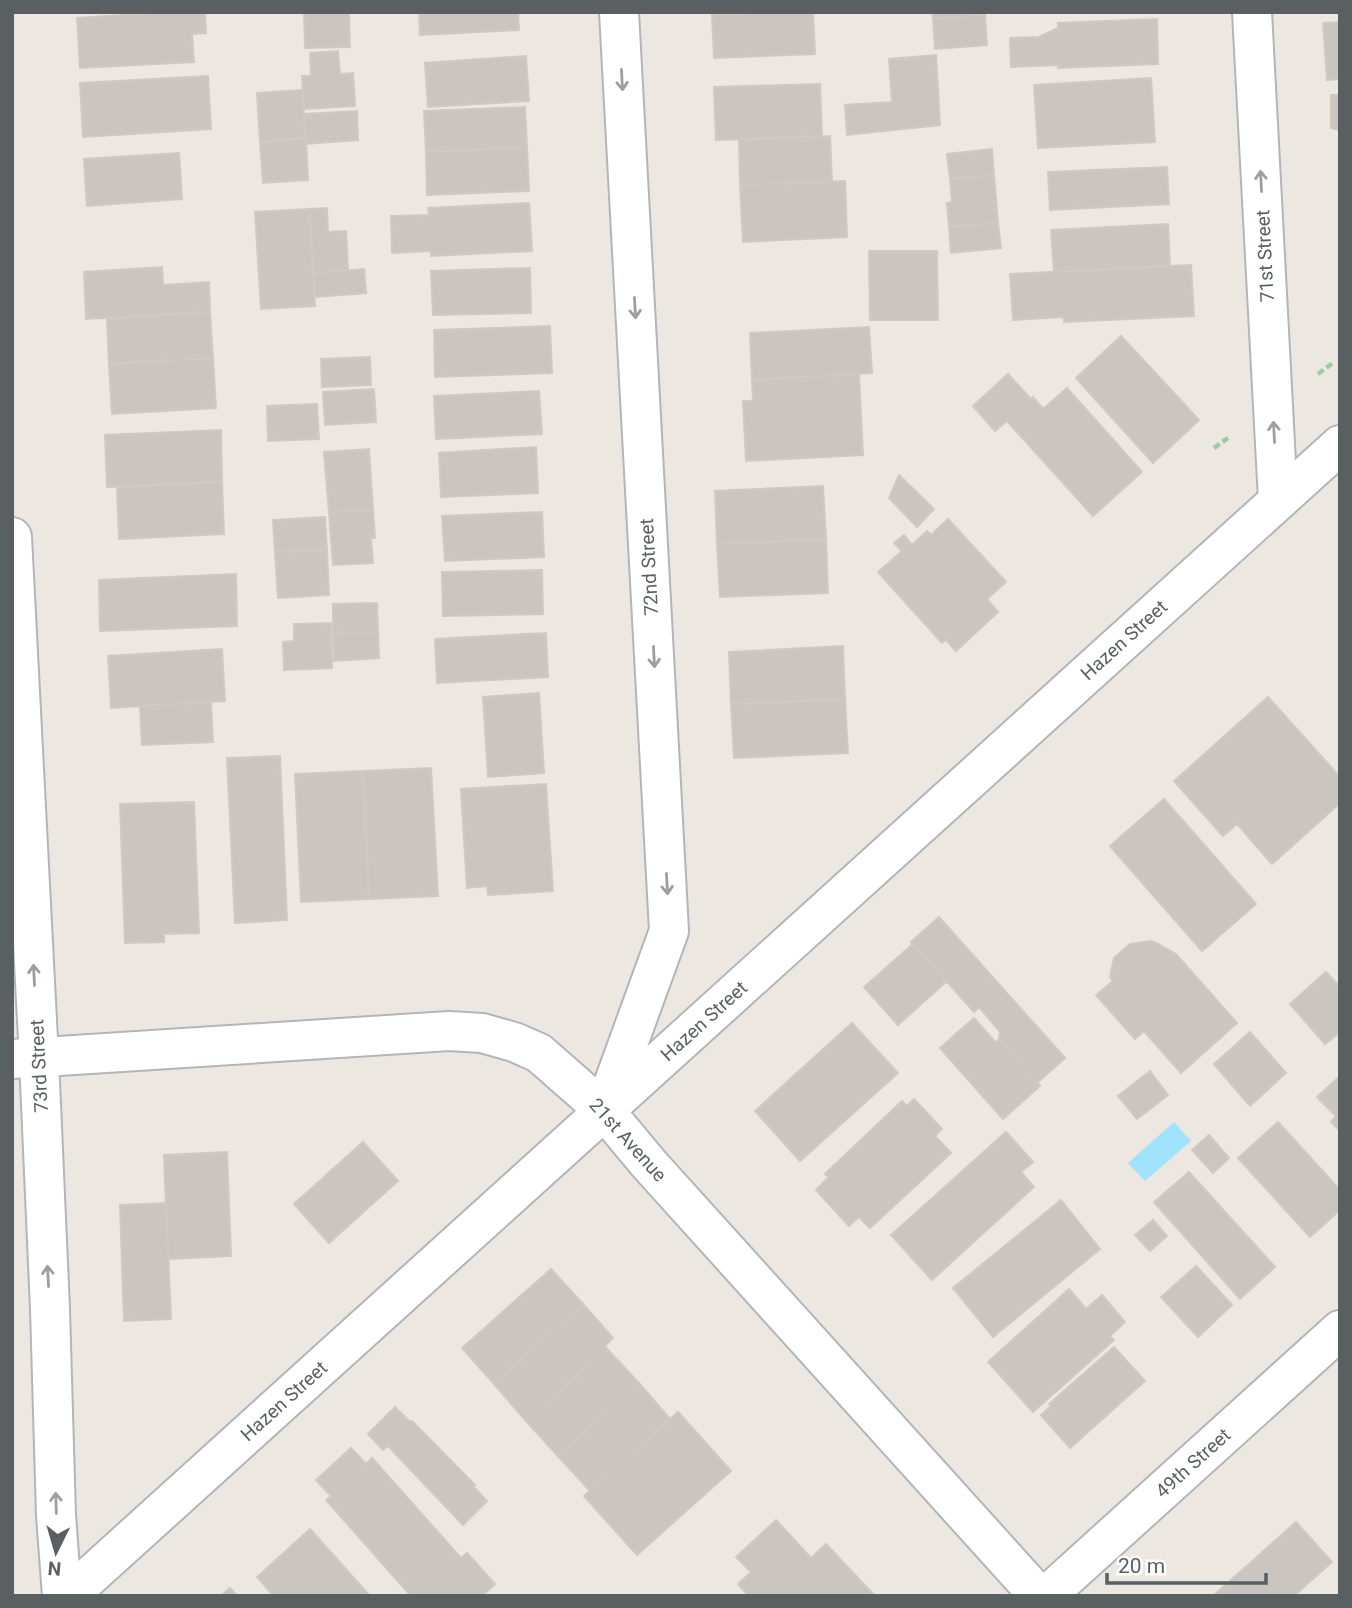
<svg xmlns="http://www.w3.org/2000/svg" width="1352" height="1608" viewBox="0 0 1352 1608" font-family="Roboto,sans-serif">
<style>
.water{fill:#a1e3fc}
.building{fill:#cac5c1;stroke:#d1c9c0;stroke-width:2}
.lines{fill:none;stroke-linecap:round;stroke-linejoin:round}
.minor-casing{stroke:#b2b5b9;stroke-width:42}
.path{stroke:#9bcca1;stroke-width:4.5;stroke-dasharray:7 3.5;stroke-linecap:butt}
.minor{stroke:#fff;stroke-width:38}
.oneway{stroke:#9c9fa1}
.labels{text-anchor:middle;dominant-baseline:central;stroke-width:5;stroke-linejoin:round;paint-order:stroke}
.street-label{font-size:19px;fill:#5a5f62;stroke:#fff}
</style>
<rect width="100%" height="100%" fill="#ece8e1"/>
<polygon class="water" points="1174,1122 1191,1141 1145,1181 1128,1163"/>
<g class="building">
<polygon points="173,12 205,12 206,33 192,34 194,62 80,68 77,18"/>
<polygon points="304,12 349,12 350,47 305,48"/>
<polygon points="419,12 518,12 519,30 420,35"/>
<polygon points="780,12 813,12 815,54 714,58 712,15"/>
<polygon points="932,12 985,12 985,15 933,19"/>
<polygon points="985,15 987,45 935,49 933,19"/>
<polygon points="1157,19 1158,64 1058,68 1059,65 1011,67 1010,38 1039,37 1058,28 1058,23"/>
<polygon points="1340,22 1340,79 1327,80 1323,23"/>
<polygon points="338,51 340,74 353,73 355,106 304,109 302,76 311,76 310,53"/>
<polygon points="936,55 940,125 847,135 845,105 892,102 889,59"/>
<polygon points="526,56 529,101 428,107 425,63"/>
<polygon points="208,76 211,129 83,137 80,83"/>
<polygon points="1151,78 1155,142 1038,148 1034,85"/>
<polygon points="820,84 822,136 716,140 714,87"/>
<polygon points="302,90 306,138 260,142 257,93"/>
<polygon points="1331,95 1340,95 1340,130 1331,128"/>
<polygon points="525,107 527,147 426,152 424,111"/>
<polygon points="357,111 358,140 306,144 304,114"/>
<polygon points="830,136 832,182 740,185 739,140"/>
<polygon points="306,138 308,180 263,183 260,142"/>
<polygon points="527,147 529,191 427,195 426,152"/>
<polygon points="992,149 994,175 950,179 947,154"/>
<polygon points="179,153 182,199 87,206 84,159"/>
<polygon points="1167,167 1169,204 1050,210 1048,172"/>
<polygon points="994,175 998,223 949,227 947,203 952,202 950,179"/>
<polygon points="845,181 847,237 743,242 740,185"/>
<polygon points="529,203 532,251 431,256 431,251 392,253 391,216 429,215 428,208"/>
<polygon points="327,208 328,232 346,231 348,270 314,273 309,209"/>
<polygon points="309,209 315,306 261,309 255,212"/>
<polygon points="998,223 1001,248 951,253 949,227"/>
<polygon points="1168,224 1170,266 1054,272 1051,230"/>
<polygon points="869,251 937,251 938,320 870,320"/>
<polygon points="1191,265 1194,316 1064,322 1064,317 1013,320 1010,274"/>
<polygon points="162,267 163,285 209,282 210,312 86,319 84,272"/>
<polygon points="530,268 531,313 433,315 431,271"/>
<polygon points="364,269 366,293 315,297 314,273"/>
<polygon points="210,312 213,358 109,364 107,319"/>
<polygon points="550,326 552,373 435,377 434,330"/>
<polygon points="869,327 872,373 752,380 750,333"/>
<polygon points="1121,336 1199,420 1153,463 1076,378"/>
<polygon points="370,357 371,385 322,387 321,359"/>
<polygon points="213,358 216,408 112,414 109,364"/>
<polygon points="859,374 863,455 746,461 743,401 753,401 752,380"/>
<polygon points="1008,374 1031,399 1033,397 1043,409 1067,388 1142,472 1093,516 1007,421 995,431 973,406"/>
<polygon points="374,389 376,422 325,425 323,392"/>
<polygon points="539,391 542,434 436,439 434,396"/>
<polygon points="317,404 319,439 268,441 267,406"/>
<polygon points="221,430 222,482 107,487 105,435"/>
<polygon points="536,447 538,493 441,497 439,453"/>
<polygon points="369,449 373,509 329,513 324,452"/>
<polygon points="899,475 934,509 917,527 889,498"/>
<polygon points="222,482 224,534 119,539 117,487"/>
<polygon points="823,486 826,539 717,544 715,491"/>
<polygon points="373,509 375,538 371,538 373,563 333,565 329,513"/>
<polygon points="542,512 544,557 445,561 442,516"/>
<polygon points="325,517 327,550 275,552 273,520"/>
<polygon points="948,519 1006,582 987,599 998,612 956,651 946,640 942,643 878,572 902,551 894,543 904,535 912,545 927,531 931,535"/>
<polygon points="826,539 828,593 720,597 717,544"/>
<polygon points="327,550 329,595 278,598 275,552"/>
<polygon points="542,570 543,614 443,616 442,572"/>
<polygon points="236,574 237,626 100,631 99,580"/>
<polygon points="377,603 378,632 333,633 333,604"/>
<polygon points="331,623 332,668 284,670 283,642 294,641 294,624"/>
<polygon points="378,632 379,658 334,661 333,633"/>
<polygon points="546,633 548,677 437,683 435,639"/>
<polygon points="843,646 845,699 731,704 729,652"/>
<polygon points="222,649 225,701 111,708 108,656"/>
<polygon points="539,693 544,773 488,777 483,697"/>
<polygon points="1268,697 1340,777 1340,803 1272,864 1237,824 1223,836 1174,781"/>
<polygon points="845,699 848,753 734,758 731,704"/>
<polygon points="211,702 213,742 142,745 140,706"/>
<polygon points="280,756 287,920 235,923 227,758"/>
<polygon points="431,768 438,896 369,899 363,771"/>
<polygon points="363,771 369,899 301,902 295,774"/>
<polygon points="546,784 553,891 488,895 487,886 467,888 461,789"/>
<polygon points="1164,799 1256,904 1202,951 1110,846"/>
<polygon points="194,802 199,933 164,934 164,942 125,943 120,804"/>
<polygon points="939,917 1065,1058 1037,1083 999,1039 1000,1032 979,1007 974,1012 911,942"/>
<polygon points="1150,941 1156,943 1176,954 1237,1023 1181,1073 1144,1031 1135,1039 1096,995 1113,981 1110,977 1114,958 1130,944"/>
<polygon points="913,944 946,982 898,1025 864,987"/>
<polygon points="1326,972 1340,987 1340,1032 1325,1044 1290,1004"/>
<polygon points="974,1018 996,1043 999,1039 1040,1086 1003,1119 940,1048"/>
<polygon points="852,1023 898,1073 800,1161 755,1111"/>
<polygon points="1250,1032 1286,1073 1250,1106 1214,1064"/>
<polygon points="1150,1071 1168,1095 1137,1119 1118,1096"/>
<polygon points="1340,1076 1340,1131 1331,1122 1336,1116 1317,1097"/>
<polygon points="914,1099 942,1129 935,1136 951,1153 870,1228 859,1217 849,1226 816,1190 829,1177 825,1174 902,1101 907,1106"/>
<polygon points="1278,1122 1340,1190 1340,1210 1310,1237 1238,1158"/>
<polygon points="1006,1132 1033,1162 1021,1172 1034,1187 932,1280 891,1235"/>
<polygon points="1209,1135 1229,1158 1213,1173 1192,1150"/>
<polygon points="363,1142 398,1181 329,1243 294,1204"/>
<polygon points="227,1152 231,1256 168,1259 164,1155"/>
<polygon points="1189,1172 1275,1267 1240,1299 1154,1202"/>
<polygon points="1061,1200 1100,1249 993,1337 953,1288"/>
<polygon points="166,1203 171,1319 124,1321 120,1205"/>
<polygon points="1153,1220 1167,1236 1150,1251 1135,1235"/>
<polygon points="1196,1266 1232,1305 1198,1337 1161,1297"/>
<polygon points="551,1269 583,1304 494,1384 462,1348"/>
<polygon points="1069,1289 1086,1309 1102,1295 1125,1322 1110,1336 1114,1340 1033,1412 988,1362"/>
<polygon points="583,1304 613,1338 605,1346 607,1349 526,1421 494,1384"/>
<polygon points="1114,1347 1145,1381 1070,1448 1041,1415 1051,1406 1049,1404"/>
<polygon points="607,1349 639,1383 558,1456 526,1421"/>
<polygon points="639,1383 670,1419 590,1491 558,1456"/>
<polygon points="395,1407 410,1422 412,1421 475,1485 473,1486 487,1501 463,1525 388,1446 383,1450 368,1434"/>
<polygon points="678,1412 731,1471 637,1555 584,1496"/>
<polygon points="351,1448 366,1464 372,1458 461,1558 467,1553 495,1584 482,1596 411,1596 326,1500 331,1496 316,1480"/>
<polygon points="776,1520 811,1558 826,1544 875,1596 745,1596 747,1594 738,1584 751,1572 736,1557"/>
<polygon points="1296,1522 1332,1562 1294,1596 1213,1596"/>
<polygon points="310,1529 370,1596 274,1596 257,1577"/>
<polygon points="230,1588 237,1596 221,1596"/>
</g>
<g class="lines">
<defs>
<g id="minor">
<polyline points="1252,12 1278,500"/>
<polyline points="12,537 39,1059 50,1309 56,1515 62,1596"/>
<polyline points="12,1059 449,1031 482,1033 514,1042 539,1053 604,1110 649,1164 1039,1596"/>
<polyline points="605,1107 669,931 619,12"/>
<polyline points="68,1596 1340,445"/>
<polyline points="1046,1596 1340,1330"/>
</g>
</defs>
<use href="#minor" class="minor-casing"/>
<g class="path">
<polyline points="1318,374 1334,362"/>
<polyline points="1214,448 1228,438"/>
</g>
<use href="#minor" class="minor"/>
</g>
<defs><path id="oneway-shaft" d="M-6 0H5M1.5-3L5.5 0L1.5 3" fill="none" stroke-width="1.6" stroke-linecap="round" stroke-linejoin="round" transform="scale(1.75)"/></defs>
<g class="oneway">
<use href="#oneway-shaft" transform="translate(622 80) rotate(87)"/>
<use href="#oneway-shaft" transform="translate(1261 181) rotate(-93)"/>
<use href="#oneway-shaft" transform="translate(635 308) rotate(87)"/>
<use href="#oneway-shaft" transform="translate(1274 432) rotate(-93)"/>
<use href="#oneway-shaft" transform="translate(654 657) rotate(87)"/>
<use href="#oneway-shaft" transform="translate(667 884) rotate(87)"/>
<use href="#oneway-shaft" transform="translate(34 975) rotate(-93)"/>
<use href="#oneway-shaft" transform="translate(48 1276) rotate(-93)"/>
<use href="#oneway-shaft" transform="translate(56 1503) rotate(-92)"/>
</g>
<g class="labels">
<g class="street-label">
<text transform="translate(1265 256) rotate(-93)">71st Street</text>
<text transform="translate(649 567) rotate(-93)">72nd Street</text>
<text transform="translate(1124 640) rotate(-42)">Hazen Street</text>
<text transform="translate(704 1021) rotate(-42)">Hazen Street</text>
<text transform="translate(39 1066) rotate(-93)">73rd Street</text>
<text transform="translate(628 1140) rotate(48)">21st Avenue</text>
<text transform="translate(284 1401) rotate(-42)">Hazen Street</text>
<text transform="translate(1193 1463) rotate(-42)">49th Street</text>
</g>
</g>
<rect width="1352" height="1608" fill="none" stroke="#5a5f62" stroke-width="28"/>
<g transform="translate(56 1552) rotate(185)" stroke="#ffffff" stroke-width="5" paint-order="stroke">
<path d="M0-5L12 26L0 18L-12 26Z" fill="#5a5f62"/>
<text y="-10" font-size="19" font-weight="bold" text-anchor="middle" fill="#5a5f62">N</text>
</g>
<path d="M1107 1573v10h159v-10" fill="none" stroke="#5a5f62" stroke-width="3.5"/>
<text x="1118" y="1573" font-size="21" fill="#5a5f62" stroke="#ffffff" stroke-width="5" paint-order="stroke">20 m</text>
</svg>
